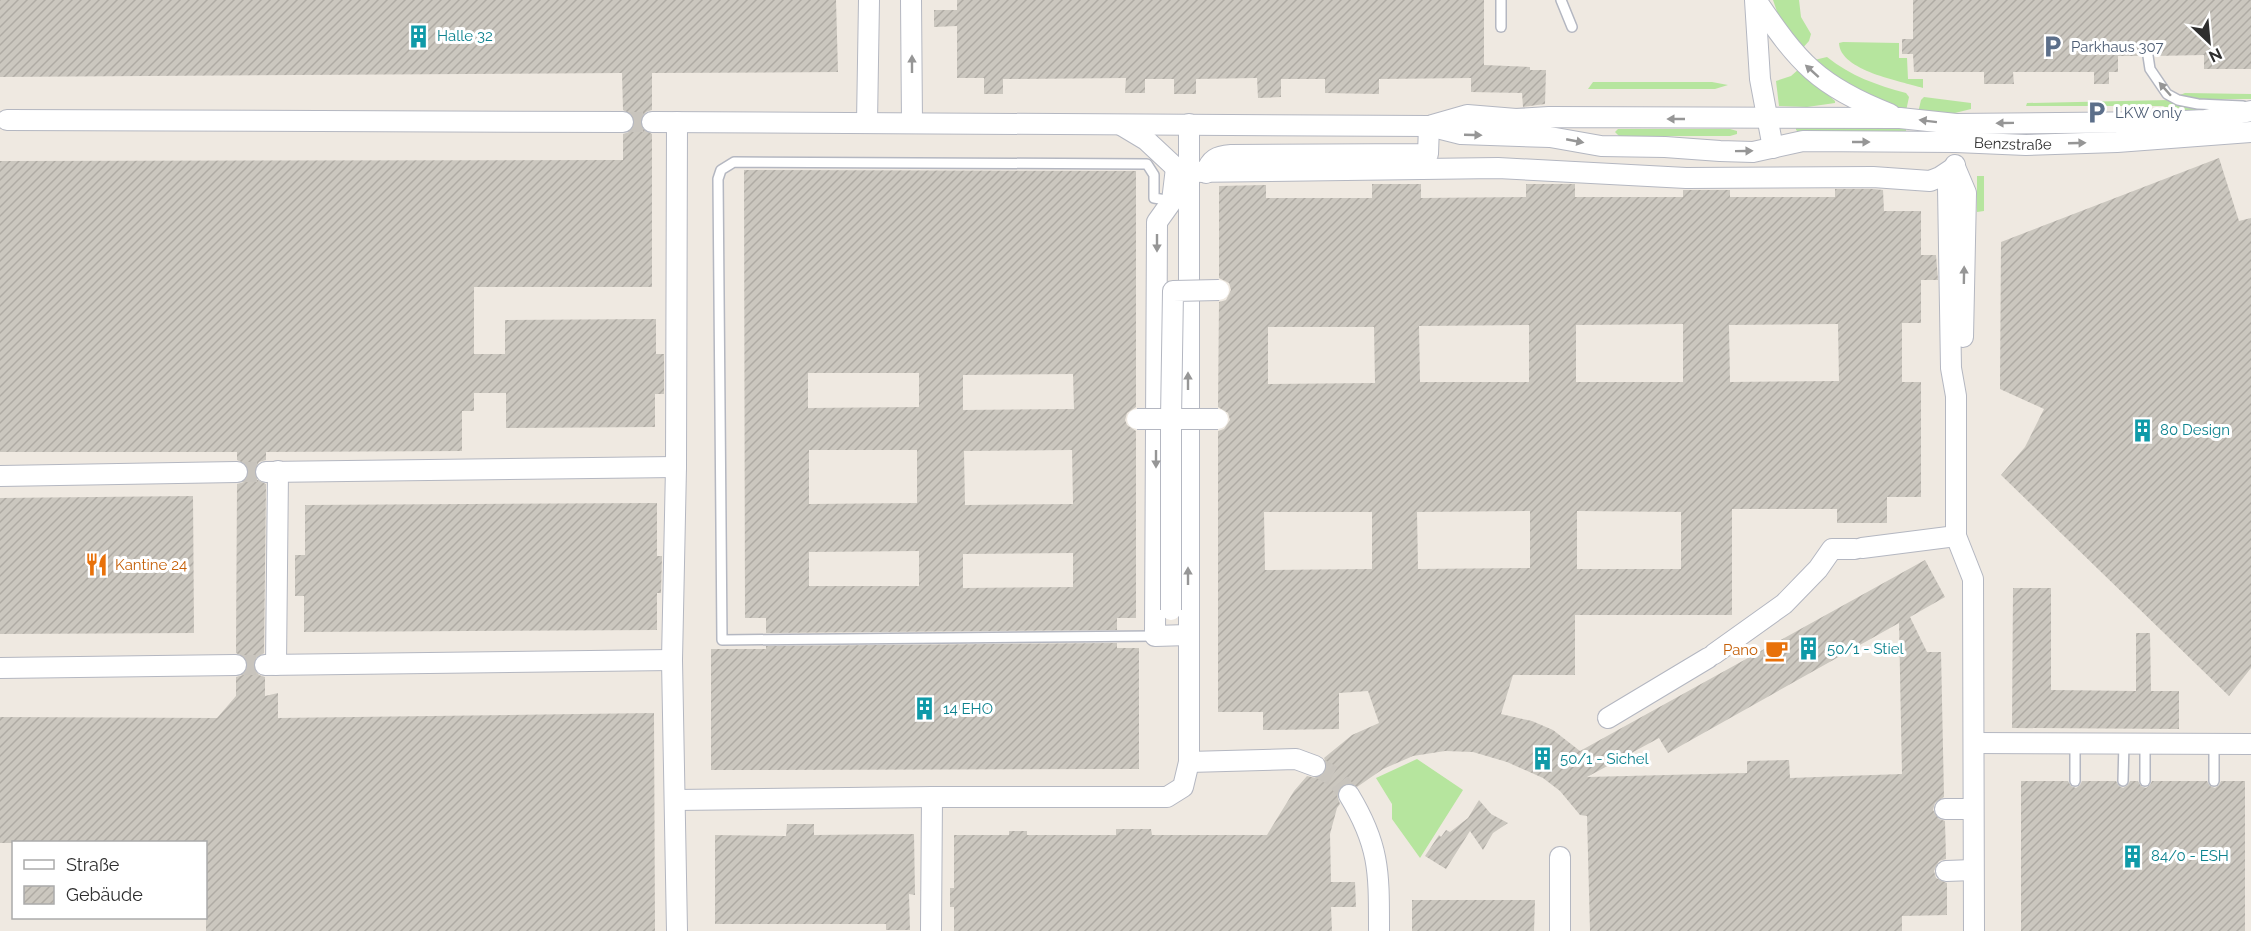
<svg xmlns="http://www.w3.org/2000/svg" width="2251" height="931" viewBox="0 0 2251 931" font-family="Raleway,sans-serif">
<style>
.grass{fill:#b6e59e}
.building{fill:url(#building-hatch);fill-rule:evenodd}
.lines{fill:none;stroke-linecap:round;stroke-linejoin:round}
.street-tunnel{stroke:#c8c4bd;stroke-width:20;stroke-dasharray:20 10;stroke-linecap:butt}
.lane-casing{stroke:#b4b7c1;stroke-width:12}
.street-casing{stroke:#b4b7c1;stroke-width:22}
.lane{stroke:#fff;stroke-width:9}
.street{stroke:#fff;stroke-width:20}
.street-bridge-casing{stroke:#b4b7c1;stroke-width:22;stroke-linecap:butt}
.street-bridge{stroke:#fff;stroke-width:20}
.oneway{fill:#969696}
.labels{text-anchor:middle;dominant-baseline:central;stroke-width:6;stroke-linejoin:round;paint-order:stroke}
.culture-label{font-size:15px;fill:#0d838f;stroke:#fff;text-anchor:start}
.service-label{font-size:15px;fill:#4e5e75;stroke:#fff;text-anchor:start}
.street-label{font-size:15px;fill:#2e2e2e;stroke:#fff}
.food-label{font-size:15px;fill:#c56008;stroke:#fff;text-anchor:start}
</style>
<defs>
<pattern id="building-hatch" width="6" height="6" patternUnits="userSpaceOnUse" patternTransform="scale(1.5)"><rect width="6" height="6" fill="#cbc7bf"/><path d="M-1 1l2-2M0 6l6-6M5 7l2-2" fill="none" stroke="#afaba4"/></pattern>
</defs>
<rect width="100%" height="100%" fill="#efe9e1"/>
<g class="grass">
<polygon points="1773,0 1799,0 1801,17 1811,34 1809,41 1800,51 1781,23"/>
<path d="M1843 42 1899 43V58H1907L1908 79H1923V88C1901 81 1840 71 1839 43Z"/>
<path d="M1827 57C1851 76 1876 85 1906 93L1909 97 1906 111 1880 103 1810 61Z"/>
<polygon points="1799,69 1835,101 1835,103 1807,107 1779,106 1776,81 1791,76"/>
<polygon points="1593,82 1712,82 1728,85 1715,89 1588,89"/>
<polygon points="2185,93 2251,94 2251,99 2198,99 2180,95"/>
<polygon points="1924,97 1971,103 1971,109 1943,116 1918,113 1921,100"/>
<polygon points="2169,100 2190,108 2220,109 2179,114 2163,106 2026,106 2027,103"/>
<polygon points="1906,127 1906,136 1799,132 1796,130 1796,128"/>
<polygon points="1618,129 1730,129 1737,131 1737,134 1730,136 1619,136 1615,132"/>
<polygon points="1977,176 1984,176 1984,211 1977,212"/>
<polygon points="1417,759 1463,790 1420,858 1392,819 1392,804 1376,778"/>
</g>
<g class="building">
<polygon points="0,0 836,0 838,72 652,73 652,110 646,112 640,121 642,128 652,134 652,287 474,287 474,354 505,354 505,320 656,319 656,354 664,354 664,394 655,394 655,427 506,428 506,393 474,393 474,411 462,411 462,451 266,452 266,460 259,462 254,472 256,479 266,484 264,653 255,659 253,666 259,675 265,677 265,696 278,693 278,718 654,713 655,931 206,931 206,843 0,843 0,717 217,718 236,696 236,677 243,675 248,665 246,658 236,653 237,484 244,482 249,472 247,465 237,460 237,452 0,452 0,161 623,160 623,134 629,132 635,123 633,116 623,110 622,73 0,77"/>
<polygon points="957,0 1484,0 1484,65 1530,67 1530,70 1546,70 1545,104 1523,107 1522,93 1471,92 1471,78 1379,79 1379,94 1325,93 1325,79 1281,79 1281,97 1258,98 1257,78 1196,79 1196,94 1174,94 1174,79 1145,79 1145,93 1125,93 1126,78 1003,79 1003,94 984,94 984,78 957,78 957,26 934,27 934,10 957,10"/>
<polygon points="1913,0 2251,0 2251,69 2204,69 2204,55 2155,56 2153,51 2148,49 2143,51 2141,56 2118,56 2118,72 2109,72 2109,84 2094,84 2094,72 2013,72 2014,84 1984,84 1984,72 1914,72 1913,54 1902,54 1902,39 1913,39"/>
<polygon points="2219,158 2239,221 2251,218 2251,668 2229,696 2001,475 2025,447 2044,409 2000,389 2001,242"/>
<path d="M744 170 1136 171V407L1127 413 1125 420 1127 425 1136 431V618H1117V630L766 633V618H745ZM808 373H919V407L808 408ZM1073 374 1074 409 963 410V375ZM809 450H917V503L809 504ZM1072 450 1073 504 965 505 964 451ZM919 551V586H809V552ZM1073 553V587L963 588V554Z"/>
<path d="M1372 184H1421V198L1526 197V184H1575V197H1683V190H1730V197H1835V189H1873L1883 190 1884 211H1921V255H1936L1938 280H1921V323H1902V382H1921V497H1887V523H1837V509H1732V615H1575V675H1513L1501 714 1532 721 1553 730 1580 751 1925 560 1945 597 1910 617 1927 652H1941L1944 797 1935 803 1933 810 1939 819 1945 821 1946 859 1939 861 1934 871 1936 878 1947 883V915L1902 916V931H1590L1587 816 1580 815 1560 791 1543 778 1507 762 1473 752 1445 751 1413 756 1383 769 1357 787 1349 783 1339 788 1337 795 1340 804 1337 808 1330 834 1331 882H1355L1356 907H1331L1332 931H954V907H950V888H954V835H1009V831H1027V835H1116V829H1151L1152 835H1267L1294 791 1307 776 1316 778 1323 775 1327 765 1324 758 1352 735 1379 723 1368 691 1339 693V729L1263 730V712H1218V431L1224 429 1230 420 1228 413 1218 407 1219 302 1226 300 1231 290 1229 283 1219 278V186L1266 185V198H1372ZM1683 324V382H1576V325ZM1838 324 1839 381 1730 382 1729 325ZM1529 325V382H1420L1419 326ZM1268 327H1374L1375 383 1268 384ZM1530 511V568L1418 569 1417 512ZM1577 511 1681 512V569H1577ZM1264 512H1372V569L1265 570ZM1899 623 1902 774 1790 778 1789 760 1747 761V773L1587 777 1659 738 1668 753Z"/>
<polygon points="193,496 194,633 0,634 0,498"/>
<polygon points="657,503 657,556 662,556 661,593 657,593 657,630 304,632 304,596 295,596 295,555 305,555 305,505"/>
<polygon points="2013,588 2051,588 2051,690 2136,691 2136,633 2150,633 2151,691 2179,691 2179,729 2012,728"/>
<polygon points="1117,643 1117,648 1139,648 1139,769 711,770 711,649 766,649 766,646"/>
<polygon points="2021,781 2068,781 2071,786 2076,788 2080,785 2082,781 2116,781 2119,786 2123,788 2128,785 2130,781 2138,781 2141,786 2146,788 2150,785 2152,781 2207,781 2210,786 2215,788 2219,785 2221,781 2245,781 2245,931 2021,931"/>
<polygon points="1479,800 1491,814 1508,823 1493,833 1483,850 1470,831 1446,869 1425,856 1439,835 1441,837 1446,830 1450,832 1468,818"/>
<polygon points="787,824 814,824 814,835 914,834 915,895 909,894 910,930 886,930 886,924 715,924 715,835 786,836"/>
<polygon points="1412,900 1535,900 1534,931 1412,931"/>
</g>
<g class="lines">
<g class="street-tunnel">
<polyline points="623,122 652,122"/>
<polyline points="237,472 266,472"/>
<polyline points="236,665 265,665"/>
<polyline points="1315,766 1335,777 1349,795"/>
</g>
<defs>
<g id="lane">
<polyline points="1561,0 1572,27"/>
<polyline points="1501,27 1501,0"/>
<polyline points="2148,56 2150,69 2167,94 2178,100 2198,104 2243,106"/>
<polyline points="1155,636 722,640 718,179 721,170 734,162 1147,164 1154,175 1154,198 1172,201"/>
<polyline points="2075,744 2075,781"/>
<polyline points="2214,744 2214,781"/>
<polyline points="2123,781 2124,743"/>
<polyline points="2145,781 2145,743"/>
</g>
<g id="street">
<polyline points="911,0 912,123"/>
<polyline points="1755,0 1760,79 1773,148"/>
<path d="M1756 0C1798 62 1818 86 1890 114"/>
<polyline points="7,120 623,122"/>
<path id="s1" d="M652 122 1429 126 1461 134 1550 137 1601 146 1665 147 1720 151 1753 152 1803 141 1956 142 2026 145 2117 142 2251 132"/>
<polyline points="677,122 676,467 672,660 677,931"/>
<polyline points="867,123 869,0"/>
<polyline points="1121,125 1146,140 1176,168 1188,172 1498,168 1686,178 1873,177 1930,181 1940,177 1955,167"/>
<polyline points="1432,125 1467,115 1516,119 1549,117 1900,118 1956,124 2163,122 2205,120 2251,111"/>
<polyline points="1955,165 1948,187 1951,368 1956,396 1956,536 1973,579 1974,931"/>
<polyline points="1955,167 1966,193 1963,337"/>
<polyline points="1176,168 1172,201 1157,222 1155,636 1188,635"/>
<path d="M1206 173C1210 159 1217 156 1231 155L1428 154 1429 126"/>
<polyline points="266,472 676,467"/>
<polyline points="0,476 237,472"/>
<polyline points="1862,548 1956,536"/>
<polyline points="1714,654 1784,604 1818,569 1832,549 1855,549"/>
<polyline points="265,665 672,660"/>
<polyline points="276,665 278,471"/>
<polyline points="0,668 236,665"/>
<polyline points="1608,718 1708,658"/>
<polyline points="1974,743 2251,744"/>
<polyline points="1189,762 1296,759 1315,766"/>
<path d="M1349 795C1380 846 1379 873 1379 931"/>
<polyline points="675,800 932,797 1167,797 1183,787 1189,762 1189,124"/>
<polyline points="1945,809 1973,809"/>
<polyline points="1946,871 1973,870"/>
<polyline points="931,931 932,797"/>
<polyline points="1560,931 1560,857"/>
</g>
</defs>
<use href="#lane" class="lane-casing"/>
<use href="#street" class="street-casing"/>
<use href="#lane" class="lane"/>
<use href="#street" class="street"/>
<defs>
<g id="street-bridge">
<polyline points="1137,419 1171,419 1173,291 1219,290"/>
<polyline points="1171,610 1171,419 1218,419"/>
</g>
</defs>
<use href="#street-bridge" class="street-bridge-casing"/>
<use href="#street-bridge" class="street-bridge"/>
</g>
<defs><path id="oneway-solid" d="M-6-.8H1V-3.2L6.5 0L1 3.2V.8H-6Z" transform="scale(1.5)"/></defs>
<g class="oneway">
<use href="#oneway-solid" transform="translate(912 64) rotate(-90)"/>
<use href="#oneway-solid" transform="translate(1812 71) rotate(-138)"/>
<use href="#oneway-solid" transform="translate(2165 89) rotate(-131)"/>
<use href="#oneway-solid" transform="translate(1676 119) rotate(180)"/>
<use href="#oneway-solid" transform="translate(1928 121) rotate(-173)"/>
<use href="#oneway-solid" transform="translate(2005 123) rotate(179)"/>
<use href="#oneway-solid" transform="translate(1473 135) rotate(2)"/>
<use href="#oneway-solid" transform="translate(1575 141) rotate(11)"/>
<use href="#oneway-solid" transform="translate(1861 142)"/>
<use href="#oneway-solid" transform="translate(2077 143) rotate(-2)"/>
<use href="#oneway-solid" transform="translate(1744 151) rotate(-1)"/>
<use href="#oneway-solid" transform="translate(1157 243) rotate(90)"/>
<use href="#oneway-solid" transform="translate(1964 275) rotate(-89)"/>
<use href="#oneway-solid" transform="translate(1188 381) rotate(-90)"/>
<use href="#oneway-solid" transform="translate(1156 459) rotate(90)"/>
<use href="#oneway-solid" transform="translate(1188 576) rotate(-90)"/>
</g>
<defs>
<symbol id="building-bare" viewBox="-9 -9 18 18"><path d="M-4-6H4V6H1V3H-1V6H-4ZM-2.5-4.3h1.7v1.8h-1.7ZM.8-4.3h1.7v1.8H.8ZM-2.5-1h1.7V.8h-1.7ZM.8-1h1.7V.8H.8Z" fill="#0f9aa8" stroke="#fff" stroke-width="2.5" paint-order="stroke"/></symbol>
<symbol id="parking-bare" viewBox="-9 -9 18 18"><path d="M-3.5-5.5H1a3.5 3.5 0 0 1 0 7H-1V5.5H-3.5ZM-1-3.4V-.6H.8a1.4 1.4 0 0 0 0-2.8Z" fill="#5c6f8a" stroke="#fff" stroke-width="2.5" paint-order="stroke"/></symbol>
<symbol id="restaurant-bare" viewBox="-9 -9 18 18"><path d="M-5-6h1v4h1v-4h1v4h1v-4h1v5L-1.5 .5V6h-2V.5L-5-1ZM5-6V6H3V1.5H1.5Q1.5-4 5-6Z" fill="#e8710a" stroke="#fff" stroke-width="2.5" paint-order="stroke"/></symbol>
<symbol id="cafe-bare" viewBox="-9 -9 18 18"><path d="M-5.5-4.5H6V0H3Q3 3.5 0 3.5H-2.5Q-5.5 3.5-5.5 0ZM3-3.2v2h1.7v-2ZM-6 4.5H4V6H-6Z" fill="#e8710a" stroke="#fff" stroke-width="2.5" paint-order="stroke"/></symbol>
</defs>
<g fill-rule="evenodd">
<use href="#building-bare" x="402" y="20" width="33" height="33"/>
<use href="#parking-bare" x="2036" y="30" width="33" height="33"/>
<use href="#parking-bare" x="2080" y="96" width="33" height="33"/>
<use href="#building-bare" x="2126" y="414" width="33" height="33"/>
<use href="#restaurant-bare" x="80" y="548" width="33" height="33"/>
<use href="#building-bare" x="1792" y="632" width="33" height="33"/>
<use href="#cafe-bare" x="1760" y="634" width="33" height="33"/>
<use href="#building-bare" x="908" y="692" width="33" height="33"/>
<use href="#building-bare" x="1526" y="742" width="33" height="33"/>
<use href="#building-bare" x="2116" y="840" width="33" height="33"/>
</g>
<g class="labels">
<g class="culture-label">
<text x="437" y="36">Halle 32</text>
<text x="2160" y="430">80 Design</text>
<text x="1827" y="649">50/1 - Stiel</text>
<text x="943" y="709">14 EHO</text>
<text x="1560" y="759">50/1 - Sichel</text>
<text x="2151" y="856">84/0 - ESH</text>
</g>
<g class="service-label">
<text x="2071" y="47">Parkhaus 307</text>
<text x="2115" y="113">LKW only</text>
</g>
<g class="street-label">
<text stroke="none"><textPath href="#s1" startOffset="1364">Benzstraße</textPath></text>
</g>
<g class="food-label">
<text x="115" y="565">Kantine 24</text>
<text x="1758" y="650" text-anchor="end">Pano</text>
</g>
</g>
<rect x="12" y="841" width="195" height="78" fill="#ffffff" stroke="#ababab" stroke-width="1.5"/>
<rect x="24" y="860" width="30" height="9" fill="#ffffff" stroke="#ababab" stroke-width="1.5"/>
<text x="66" y="871" font-size="18" fill="#2e2e2e">Straße</text>
<rect x="24" y="886" width="30" height="18" fill="url(#building-hatch)" stroke="#ababab" stroke-width="1.5"/>
<text x="66" y="901" font-size="18" fill="#2e2e2e">Gebäude</text>
<g transform="translate(2209 42) rotate(154)" stroke="#ffffff" stroke-width="4.5" paint-order="stroke">
<path d="M0-4.5L10 22L0 15L-10 22Z" fill="#2e2e2e"/>
<text y="-9" font-size="16" font-weight="bold" text-anchor="middle" fill="#2e2e2e">N</text>
</g>
</svg>
